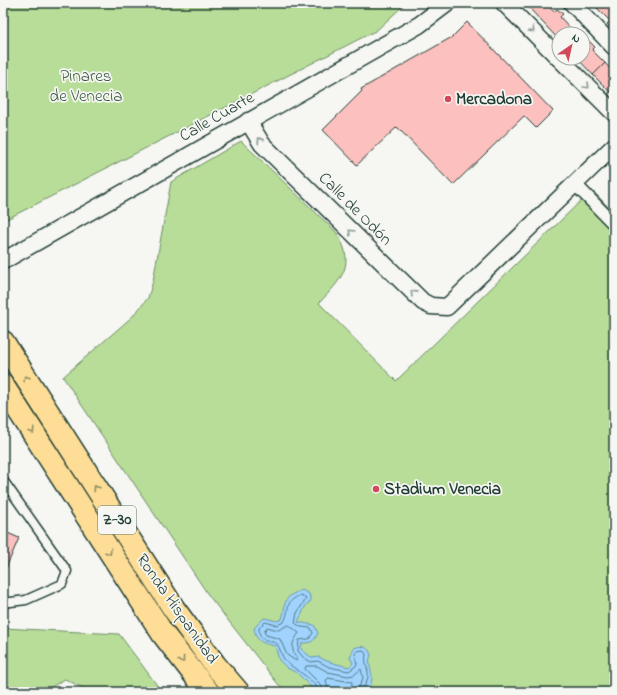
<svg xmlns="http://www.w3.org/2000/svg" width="617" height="695" viewBox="0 0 617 695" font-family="'Indie Flower',sans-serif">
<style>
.green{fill:#b8dd98;stroke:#6c8d66}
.water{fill:#a0d3fe;stroke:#6c97ad}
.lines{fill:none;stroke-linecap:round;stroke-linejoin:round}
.shore{stroke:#537985;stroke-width:1}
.building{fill:#fcc0be;stroke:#1f3d34}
.service-casing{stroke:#1f3d34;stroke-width:11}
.pedestrian-casing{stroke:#1f3d34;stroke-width:15}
.minor-casing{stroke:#1f3d34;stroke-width:19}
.trunk-casing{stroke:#1f3d34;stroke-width:25}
.service{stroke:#f6f6f2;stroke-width:8}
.pedestrian{stroke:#f6f6f2;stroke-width:12}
.minor{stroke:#f6f6f2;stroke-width:16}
.trunk{stroke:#fedd96;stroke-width:22}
.oneway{stroke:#8a9a93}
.oneway2{stroke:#8e8d65}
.poi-dot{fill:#d1495b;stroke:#f6f6f2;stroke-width:1.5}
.labels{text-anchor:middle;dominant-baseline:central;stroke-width:3.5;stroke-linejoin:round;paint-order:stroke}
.shield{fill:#f6f6f2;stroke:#60746d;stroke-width:1}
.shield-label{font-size:16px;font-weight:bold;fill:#1f3d34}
.park-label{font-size:17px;fill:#3e5d48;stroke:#f6f6f2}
.poi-label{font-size:17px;font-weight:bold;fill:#1f3d34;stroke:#f6f6f2;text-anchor:start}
.street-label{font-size:17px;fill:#1f3d34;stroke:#f6f6f2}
</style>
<rect width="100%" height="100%" fill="#f6f6f2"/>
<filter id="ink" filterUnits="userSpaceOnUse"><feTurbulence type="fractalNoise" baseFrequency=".025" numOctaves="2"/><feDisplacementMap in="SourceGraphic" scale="8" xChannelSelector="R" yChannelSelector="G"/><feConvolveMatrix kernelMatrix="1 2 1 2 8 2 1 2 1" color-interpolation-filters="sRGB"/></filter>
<g filter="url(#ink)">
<g class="green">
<polygon points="3,3 406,3 377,30 3,221"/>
<path d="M241 141 336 232C357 264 342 279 319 303L396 381 592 190 614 213V692H287L278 684 209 596 63 377 133 316 148 298 153 281 171 182Z"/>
<polygon points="3,628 119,634 162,692 91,692 65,679 43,692 3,692"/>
</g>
<path class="water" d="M302 590 309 594 311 601 306 605 298 622 314 625 318 633C314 642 311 643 302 643L301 649 312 658 319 657C329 663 338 664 349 667L353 663 350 658 354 648C362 645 368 646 371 655 365 669 380 676 365 692H316L297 673 287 668 279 660 275 646C262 643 256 642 254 628L264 618 277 621 282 619C287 601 281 598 302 590Z"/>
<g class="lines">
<g class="shore">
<path d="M289 625 299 633C292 642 290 648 297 659L296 661 287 655 280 639 266 635 264 632 267 627 278 630Z"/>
<path d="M318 692C316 678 291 669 284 659 281 654 280 648 277 644 268 639 259 642 259 628L265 622 277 625 284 622C291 609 283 602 301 595L306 599 297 613 295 623 301 627 311 628 313 633 309 639 299 640 298 651 303 657 311 662 318 661 329 667 349 671 357 665 355 654 357 651 363 650 366 654C364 663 369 669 368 677 367 683 363 687 362 692"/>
<polyline points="323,692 321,685 305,669 306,666 317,666 328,672 348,676 354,675 361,669 363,678 357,692"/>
<polyline points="329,692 326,681 328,678 352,682 351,692"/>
</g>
</g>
<g class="building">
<polygon points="524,3 536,3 530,9"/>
<polygon points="536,3 546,3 554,12 557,9 563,14 560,17 573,31 570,34 559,34 559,40 530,9"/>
<polygon points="592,3 602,3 597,8"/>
<polygon points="602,3 614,3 614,28 612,30 607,24 610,21 597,8"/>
<polygon points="467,22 553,111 536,128 524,116 453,185 397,127 357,165 323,130 362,91 361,89 452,37"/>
<polygon points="583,41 586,44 589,41 595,47 592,50 605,63 593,75 577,58 583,58"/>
<polygon points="605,63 614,73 614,96 593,75"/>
<polygon points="3,531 19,538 3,575"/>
</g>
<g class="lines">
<defs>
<polyline id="service" points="3,480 67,571 62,584 26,600 3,603"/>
<polyline id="pedestrian" points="575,184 614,224"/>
<g id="minor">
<polyline points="504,3 559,58"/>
<polyline points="572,3 614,47"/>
<polyline points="559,58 614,113"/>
<polyline points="248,121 262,144 423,302 431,306 447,307 614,146"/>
<polyline points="3,261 419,25 448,3"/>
</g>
<g id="trunk">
<polyline points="3,342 174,609 215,665 238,692"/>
<polyline points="3,386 163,634 208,692"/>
</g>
</defs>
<use href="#service" class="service-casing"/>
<use href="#pedestrian" class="pedestrian-casing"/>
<use href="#minor" class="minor-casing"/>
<use href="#trunk" class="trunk-casing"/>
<use href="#service" class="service"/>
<use href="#pedestrian" class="pedestrian"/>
<use href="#minor" class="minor"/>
<use href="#trunk" class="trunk"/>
</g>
<defs><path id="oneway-chevron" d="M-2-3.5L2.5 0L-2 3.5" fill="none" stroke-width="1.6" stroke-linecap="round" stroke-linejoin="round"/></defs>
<g class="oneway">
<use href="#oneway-chevron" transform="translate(532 30) rotate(45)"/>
<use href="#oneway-chevron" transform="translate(587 86) rotate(45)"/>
<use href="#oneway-chevron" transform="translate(260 140) rotate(-125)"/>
<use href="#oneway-chevron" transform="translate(351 232) rotate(-135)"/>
<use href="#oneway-chevron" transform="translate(413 293) rotate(-136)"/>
</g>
<g class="oneway2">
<use href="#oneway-chevron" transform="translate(26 378) rotate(-123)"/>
<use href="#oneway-chevron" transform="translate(32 431) rotate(57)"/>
<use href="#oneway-chevron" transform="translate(96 488) rotate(-123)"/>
<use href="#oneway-chevron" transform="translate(109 552) rotate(57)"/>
<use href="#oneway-chevron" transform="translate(182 660) rotate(53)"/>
</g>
</g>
<g class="poi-dot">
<circle cx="448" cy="99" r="4"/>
<circle cx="376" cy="489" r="4"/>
</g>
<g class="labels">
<rect class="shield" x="98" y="506" width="38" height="28" rx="3"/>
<g class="shield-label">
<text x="117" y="520">Z-30</text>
</g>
<g class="park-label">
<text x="86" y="76">Pinares<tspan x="86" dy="20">de Venecia</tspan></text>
</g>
<g class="poi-label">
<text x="456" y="99">Mercadona</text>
<text x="384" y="489">Stadium Venecia</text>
</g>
<g class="street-label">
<text transform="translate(217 117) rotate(-30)">Calle Cuarte</text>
<text transform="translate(355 209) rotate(45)">Calle de Odón</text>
<text transform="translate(177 609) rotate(55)">Ronda Hispanidad</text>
</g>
</g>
<rect width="617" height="695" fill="none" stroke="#f6f6f2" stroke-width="16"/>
<rect x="8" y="8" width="601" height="679" fill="none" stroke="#1f3d34" stroke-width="1.5" filter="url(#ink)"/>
<g transform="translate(571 46) rotate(34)"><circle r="19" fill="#f6f6f2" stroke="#a0aca6"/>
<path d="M0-3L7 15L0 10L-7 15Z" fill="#d1495b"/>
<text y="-6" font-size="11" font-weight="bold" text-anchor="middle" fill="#1f3d34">N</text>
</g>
</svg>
